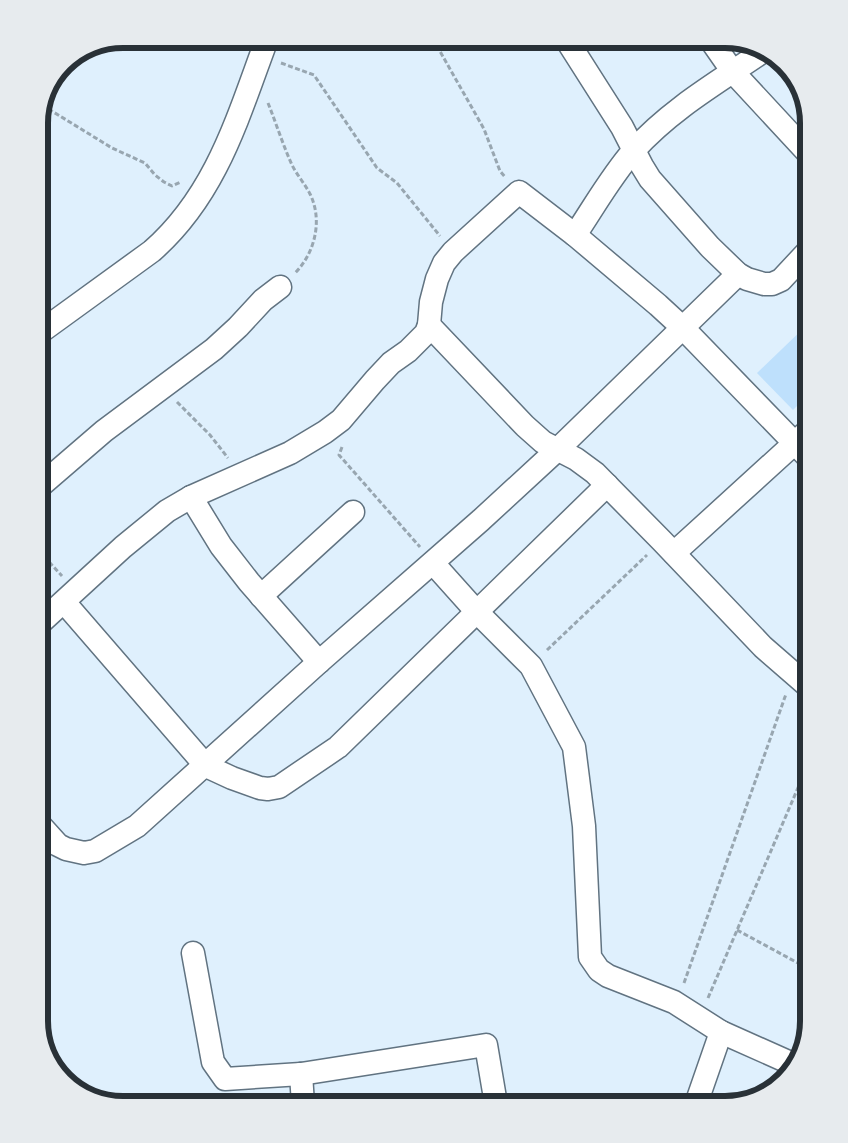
<svg xmlns="http://www.w3.org/2000/svg" width="848" height="1143" viewBox="0 0 848 1143" font-family="Bitter,serif">
<style>
.green{fill:#bee0fc}
.lines{fill:none;stroke-linecap:round;stroke-linejoin:round}
.minor-casing{stroke:#617381;stroke-width:25}
.path{stroke:#98a6b0;stroke-width:3;stroke-dasharray:5 2.5;stroke-linecap:butt}
.minor{stroke:#fff;stroke-width:22}
.rim{fill:none;stroke:#293137;stroke-width:6}
</style>
<rect width="100%" height="100%" fill="#dff0fd"/>
<polygon class="green" points="809,323 809,394 793,410 757,373"/>
<g class="lines">
<defs>
<g id="minor">
<polyline points="566,39 622,127 642,166 650,179 710,247 738,274 747,279 764,284 772,284 781,280 809,250"/>
<polyline points="710,39 733,72 809,154"/>
<path d="M575 235C594 207 611 176 634 150 672 108 720 81 765 50"/>
<polyline points="429,325 525,426 543,442 576,459 595,473 662,541 763,647 809,687"/>
<path d="M39 333 152 251C217 194 238 116 267 39"/>
<polyline points="39,487 104,431 214,349 238,327 263,300 280,287"/>
<polyline points="191,497 221,546 249,582 319,662"/>
<polyline points="674,553 809,430"/>
<polyline points="433,563 476,611 531,666 574,747 584,826 590,957 599,970 608,976 674,1002 721,1032 795,1065"/>
<polyline points="261,596 353,512"/>
<polyline points="64,602 206,766 232,778 260,788 268,789 279,787 338,747 607,485"/>
<polyline points="39,624 123,547 167,511 191,497 290,453 325,432 341,420 375,380 391,363 408,351 426,333 429,325 431,302 437,279 444,263 453,252 519,192 575,235 658,305 683,328 809,458"/>
<polyline points="39,824 58,845 66,849 84,853 95,851 137,826 319,662 481,520 557,450 738,274"/>
<polyline points="193,953 213,1062 225,1079 301,1074 486,1045 496,1104"/>
<polyline points="301,1074 303,1104"/>
<polyline points="696,1104 721,1032"/>
</g>
</defs>
<use href="#minor" class="minor-casing"/>
<g class="path">
<polyline points="433,39 484,129 500,171 505,177"/>
<polyline points="281,63 314,75 377,168 397,183 440,236"/>
<path d="M268 103C276 123 283 145 292 165 297 175 305 184 310 194 323 220 315 253 295 273"/>
<polyline points="42,105 112,148 145,163 155,175 164,182 172,186 181,182"/>
<polyline points="177,402 210,435 228,458"/>
<polyline points="342,447 339,455 420,547"/>
<polyline points="39,551 62,576"/>
<polyline points="547,650 647,555"/>
<polyline points="737,930 809,969"/>
<polyline points="684,983 786,694"/>
<polyline points="708,998 809,762"/>
</g>
<use href="#minor" class="minor"/>
</g>
<path d="M0 0H848V1143H0ZM123 48H725A75 75 0 0 1 800 123V1021A75 75 0 0 1 725 1096H123A75 75 0 0 1 48 1021V123A75 75 0 0 1 123 48Z" fill="#e7ebee" fill-rule="evenodd"/>
<path class="rim" d="M123 48H725A75 75 0 0 1 800 123V1021A75 75 0 0 1 725 1096H123A75 75 0 0 1 48 1021V123A75 75 0 0 1 123 48Z"/>
</svg>
